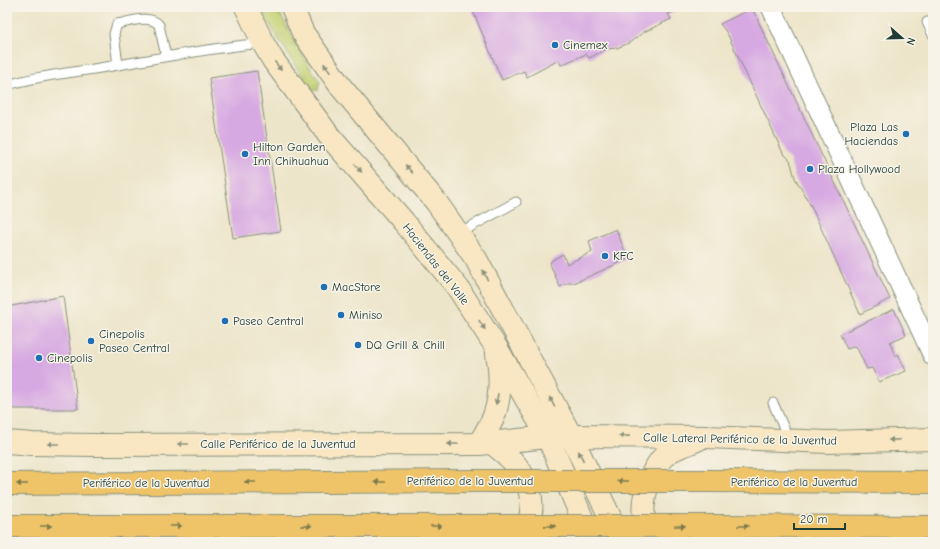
<svg xmlns="http://www.w3.org/2000/svg" width="940" height="549" viewBox="0 0 940 549" font-family="'Comic Neue',sans-serif">
<style>
.grass{fill:url(#grass-tufts);stroke:#728854}
.building{fill:#d7a9e2}
.lines{fill:none;stroke-linecap:round;stroke-linejoin:round}
.service-casing{stroke:#86917e;stroke-width:11}
.minor-casing{stroke:#86917e;stroke-width:21}
.secondary-casing{stroke:#86917e;stroke-width:24}
.trunk-casing{stroke:#86917e;stroke-width:24}
.service{stroke:#fff;stroke-width:9}
.minor{stroke:#fff;stroke-width:19}
.secondary{stroke:#f9e7c3;stroke-width:22}
.trunk{stroke:#efc469;stroke-width:22}
.trunk-bridge-casing{stroke:#86917e;stroke-width:24;stroke-linecap:butt}
.trunk-bridge{stroke:#efc469;stroke-width:22}
.oneway{fill:#8c927c}
.oneway2{fill:#7d7a4c}
.poi-dot{fill:#1f6fb2;stroke:#f7f3e8;stroke-width:1.5}
.labels{text-anchor:middle;dominant-baseline:central;stroke-width:3;stroke-linejoin:round;paint-order:stroke}
.poi-label{font-size:12px;fill:#1f3d34;stroke:#f7f3e8;text-anchor:start}
.street-label{font-size:12px;fill:#1f3d34;stroke:#f7f3e8}
</style>
<defs>
<pattern id="grass-tufts" width="24" height="20" patternUnits="userSpaceOnUse"><rect width="24" height="20" fill="#c5d273"/><path d="M3 7l-1-3M5 7V3M7 7l1-3M15 17l-1-3M17 17v-4M19 17l1-3" fill="none" stroke="#a9b564"/></pattern>
</defs>
<rect width="100%" height="100%" fill="#f7f3e8"/>
<filter id="ink" filterUnits="userSpaceOnUse"><feTurbulence type="fractalNoise" baseFrequency=".025" numOctaves="2"/><feDisplacementMap in="SourceGraphic" scale="8" xChannelSelector="R" yChannelSelector="G"/><feConvolveMatrix kernelMatrix="1 2 1 2 8 2 1 2 1" color-interpolation-filters="sRGB"/></filter>
<filter id="wash" filterUnits="userSpaceOnUse"><feTurbulence type="fractalNoise" baseFrequency=".012" numOctaves="4" result="noise"/><feDisplacementMap in="SourceGraphic" scale="16" xChannelSelector="R" yChannelSelector="G"/><feGaussianBlur stdDeviation="0.9" result="paint"/><feColorMatrix in="noise" values="0 0 0 0 0 0 0 0 0 0 0 0 0 0 0 0 0 1.4 0 .05"/><feComposite in="paint" operator="in"/></filter>
<g filter="url(#wash)">
<rect width="100%" height="100%" fill="#ede5c9"/>
<polygon class="grass" points="260,7 276,7 310,68 320,82 318,90 311,90 277,37"/>
<g id="blocks">
<g class="building">
<polygon points="471,7 687,7 668,14 671,19 644,32 629,43 617,48 607,49 589,58 586,54 561,65 559,60 527,77 524,71 502,80"/>
<polygon points="752,8 890,299 860,314 811,206 795,178 790,160 783,153 727,33 720,24"/>
<polygon points="257,71 281,231 233,238 209,78"/>
<polygon points="616,229 628,259 574,283 568,283 560,287 550,264 551,261 563,254 567,264 592,252 589,241"/>
<polygon points="63,296 78,409 7,409 7,307"/>
<polygon points="894,309 906,335 890,342 895,356 898,354 906,371 879,382 872,368 867,369 856,346 847,349 840,334"/>
</g>
</g>
</g>
<g filter="url(#ink)">
<use href="#blocks" fill-opacity="0" stroke="#86917e" stroke-width="1"/>
<g class="lines">
<defs>
<g id="service">
<polyline points="927,22 933,35"/>
<path d="M118 65 114 34 117 24C129 22 150 14 159 25L166 56"/>
<path d="M7 85C43 74 81 72 118 65 166 57 214 47 263 43"/>
<polyline points="459,233 516,202"/>
<polyline points="773,403 789,440"/>
</g>
<polyline id="minor" points="771,7 933,356"/>
<g id="secondary">
<polyline points="246,7 263,43 273,60 330,137 404,222 458,288 496,347 548,437 592,542"/>
<polyline points="292,7 303,33 341,87 437,203 476,259 571,436 622,542"/>
<polyline points="7,442 33,444 92,445 479,444 548,437 571,436 706,437 828,442 933,439"/>
<path d="M491 442C499 449 509 456 516 465 535 489 537 517 519 542"/>
<path d="M479 444C484 435 490 426 494 416 501 396 501 375 497 354"/>
<path d="M666 542C659 538 651 533 647 526 636 506 652 461 671 451 679 446 689 444 697 440"/>
</g>
<g id="trunk">
<polyline points="704,481 933,482"/>
<polyline points="7,484 475,481"/>
<polyline points="7,526 483,526"/>
<polyline points="704,526 933,527"/>
</g>
</defs>
<use href="#service" class="service-casing"/>
<use href="#minor" class="minor-casing"/>
<use href="#secondary" class="secondary-casing"/>
<use href="#trunk" class="trunk-casing"/>
<use href="#service" class="service"/>
<use href="#minor" class="minor"/>
<use href="#secondary" class="secondary"/>
<use href="#trunk" class="trunk"/>
<defs>
<g id="trunk-bridge">
<polyline points="475,481 704,481"/>
<polyline points="483,526 704,526"/>
</g>
</defs>
<use href="#trunk-bridge" class="trunk-bridge-casing"/>
<use href="#trunk-bridge" class="trunk-bridge"/>
</g>
<defs><path id="oneway-solid" d="M-6-.8H1V-3.2L6.5 0L1 3.2V.8H-6Z"/></defs>
<g class="oneway">
<use href="#oneway-solid" transform="translate(278 66) rotate(53)"/>
<use href="#oneway-solid" transform="translate(327 68) rotate(-125)"/>
<use href="#oneway-solid" transform="translate(358 168) rotate(49)"/>
<use href="#oneway-solid" transform="translate(409 169) rotate(-130)"/>
<use href="#oneway-solid" transform="translate(485 275) rotate(-118)"/>
<use href="#oneway-solid" transform="translate(482 325) rotate(57)"/>
<use href="#oneway-solid" transform="translate(497 399) rotate(101)"/>
<use href="#oneway-solid" transform="translate(552 402) rotate(-118)"/>
<use href="#oneway-solid" transform="translate(624 436) rotate(-179)"/>
<use href="#oneway-solid" transform="translate(894 440) rotate(179)"/>
<use href="#oneway-solid" transform="translate(53 444) rotate(-180)"/>
<use href="#oneway-solid" transform="translate(183 444) rotate(180)"/>
<use href="#oneway-solid" transform="translate(453 444) rotate(180)"/>
<use href="#oneway-solid" transform="translate(581 456) rotate(-116)"/>
</g>
<g class="oneway2">
<use href="#oneway-solid" transform="translate(623 481) rotate(-180)"/>
<use href="#oneway-solid" transform="translate(250 482) rotate(180)"/>
<use href="#oneway-solid" transform="translate(380 482) rotate(180)"/>
<use href="#oneway-solid" transform="translate(22 484) rotate(180)"/>
<use href="#oneway-solid" transform="translate(46 526)"/>
<use href="#oneway-solid" transform="translate(176 526)"/>
<use href="#oneway-solid" transform="translate(306 526)"/>
<use href="#oneway-solid" transform="translate(436 526)"/>
<use href="#oneway-solid" transform="translate(550 526) rotate(1)"/>
<use href="#oneway-solid" transform="translate(680 526)"/>
<use href="#oneway-solid" transform="translate(743 526)"/>
</g>
</g>
<g class="poi-dot">
<circle cx="555" cy="45" r="4"/>
<circle cx="906" cy="134" r="4"/>
<circle cx="245" cy="154" r="4"/>
<circle cx="810" cy="169" r="4"/>
<circle cx="605" cy="256" r="4"/>
<circle cx="324" cy="287" r="4"/>
<circle cx="341" cy="315" r="4"/>
<circle cx="225" cy="321" r="4"/>
<circle cx="91" cy="341" r="4"/>
<circle cx="358" cy="345" r="4"/>
<circle cx="39" cy="358" r="4"/>
</g>
<g class="labels">
<g class="poi-label">
<text x="563" y="45">Cinemex</text>
<text x="898" y="127" text-anchor="end">Plaza Las<tspan x="898" dy="14">Haciendas</tspan></text>
<text x="253" y="147">Hilton Garden<tspan x="253" dy="14">Inn Chihuahua</tspan></text>
<text x="818" y="169">Plaza Hollywood</text>
<text x="613" y="256">KFC</text>
<text x="332" y="287">MacStore</text>
<text x="349" y="315">Miniso</text>
<text x="233" y="321">Paseo Central</text>
<text x="99" y="334">Cinepolis<tspan x="99" dy="14">Paseo Central</tspan></text>
<text x="366" y="345">DQ Grill &amp; Chill</text>
<text x="47" y="358">Cinepolis</text>
</g>
<g class="street-label">
<text transform="translate(436 264) rotate(52)">Haciendas del Valle</text>
<text transform="translate(740 439) rotate(1)">Calle Lateral Periférico de la Juventud</text>
<text x="278" y="444">Calle Periférico de la Juventud</text>
<text x="470" y="481">Periférico de la Juventud</text>
<text x="794" y="482">Periférico de la Juventud</text>
<text x="146" y="483">Periférico de la Juventud</text>
</g>
</g>
<rect width="940" height="549" fill="none" stroke="#f7f3e8" stroke-width="24"/>
<g transform="translate(902 38) rotate(110)" stroke="#f7f3e8" stroke-width="3" paint-order="stroke">
<path d="M0-3L7 15L0 10L-7 15Z" fill="#1f3d34"/>
<text y="-6" font-size="11" font-weight="bold" text-anchor="middle" fill="#1f3d34">N</text>
</g>
<path d="M794 523v6h51v-6" fill="none" stroke="#1f3d34" stroke-width="2"/>
<text x="800" y="523" font-size="12" fill="#1f3d34" stroke="#f7f3e8" stroke-width="3" paint-order="stroke">20 m</text>
</svg>
